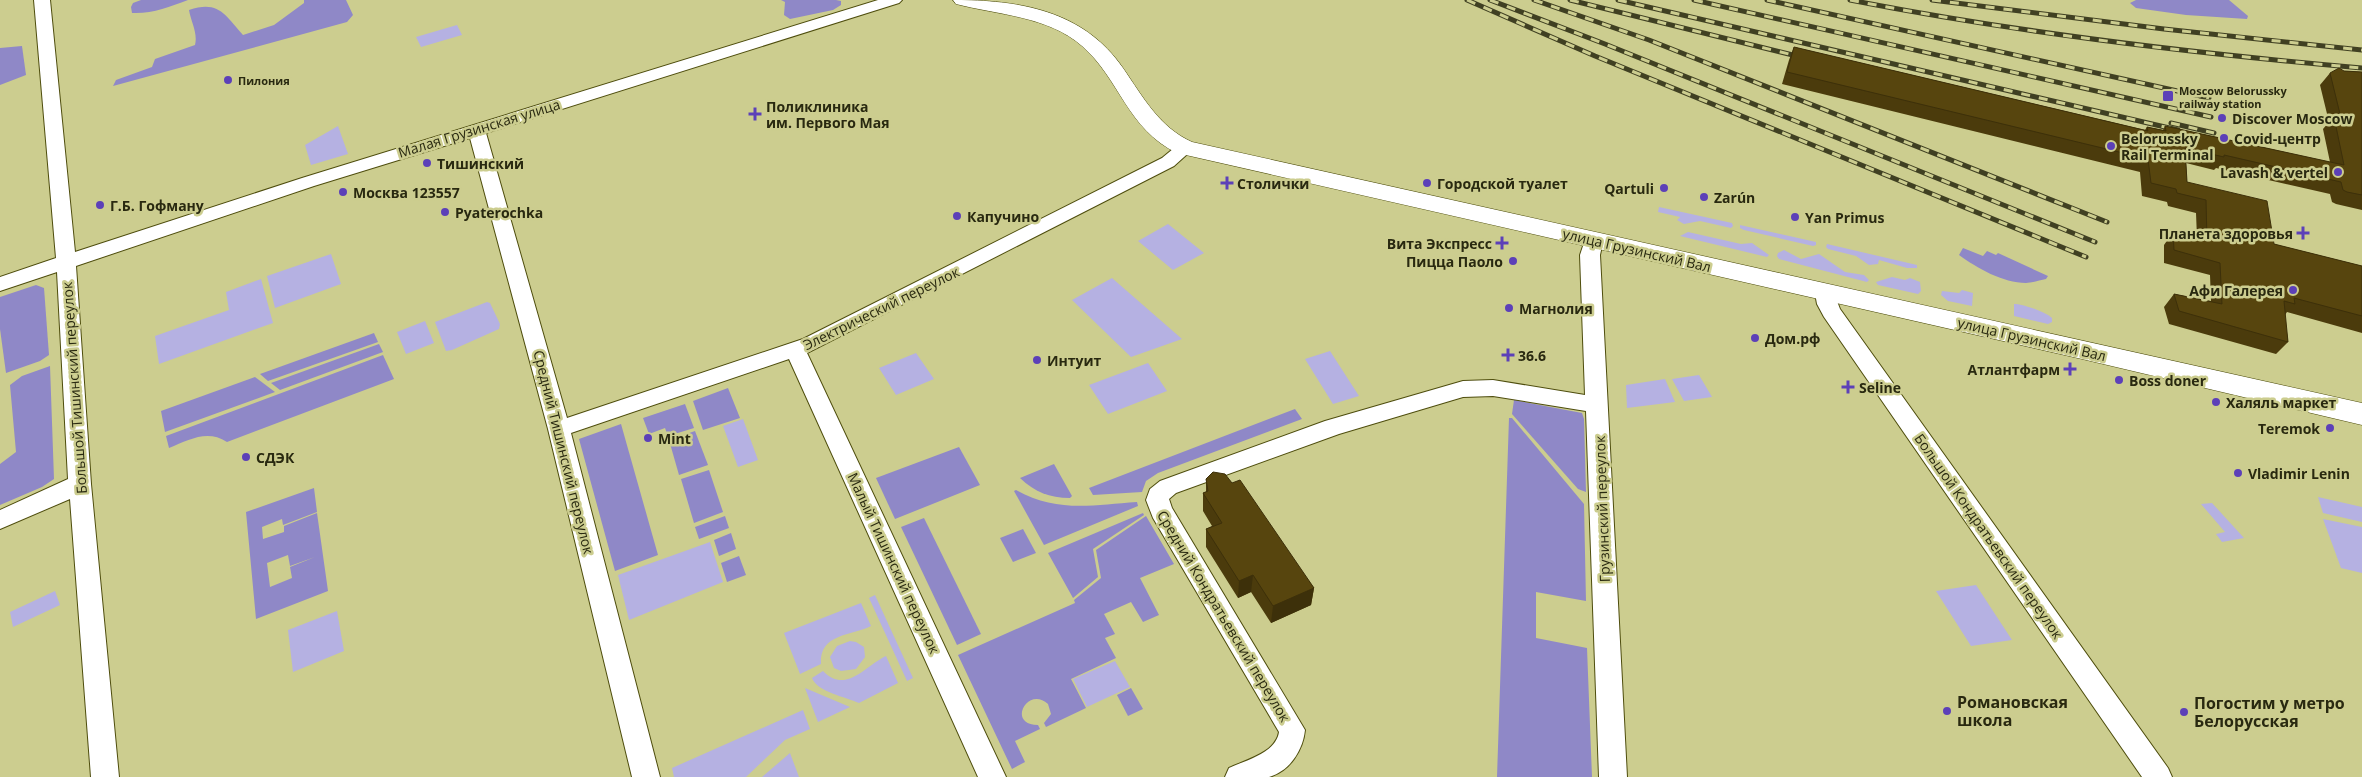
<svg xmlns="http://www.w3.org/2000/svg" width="2362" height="777" viewBox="0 0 2362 777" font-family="'Open Sans',sans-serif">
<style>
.green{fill:#b5b1e2}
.forest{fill:#8f88c7;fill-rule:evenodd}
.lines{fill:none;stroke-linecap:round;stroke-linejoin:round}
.minor-casing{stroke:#4e4d0d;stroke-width:2}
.major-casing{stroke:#4e4d0d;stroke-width:1}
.minor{fill:#fff;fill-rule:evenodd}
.major{fill:#fff;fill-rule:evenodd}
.rail-casing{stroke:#404022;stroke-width:5}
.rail{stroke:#cccd8f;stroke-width:3;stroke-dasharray:9;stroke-linecap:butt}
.wall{fill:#4b3b0c}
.shaded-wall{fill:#3d300a}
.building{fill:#57450e;stroke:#3d300a}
.poi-dot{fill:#5c40b8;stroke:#cccd8f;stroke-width:2}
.labels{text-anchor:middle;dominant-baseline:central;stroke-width:5;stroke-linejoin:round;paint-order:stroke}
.far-poi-label{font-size:11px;font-weight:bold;fill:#292910;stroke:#cccd8f;text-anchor:start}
.poi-label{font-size:14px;font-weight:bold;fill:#292910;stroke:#cccd8f;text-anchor:start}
.street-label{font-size:14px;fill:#292910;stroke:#cccd8f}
.near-poi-label{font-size:16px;font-weight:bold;fill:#292910;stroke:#cccd8f;text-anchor:start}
</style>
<rect width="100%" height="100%" fill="#cccd8f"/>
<g class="green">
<polygon points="457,25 462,35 421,47 416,37"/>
<polygon points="338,126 348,154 311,165 305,145"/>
<polygon points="1659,207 1732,223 1733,226 1731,228 1700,221 1684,224 1677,220 1680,217 1658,212"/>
<polygon points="1168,224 1204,253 1173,270 1138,241"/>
<polygon points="1740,225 1816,242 1816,245 1813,246 1744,230 1740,228"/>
<polygon points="1688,232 1741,244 1752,243 1769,255 1767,257 1680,236"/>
<polygon points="1827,244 1917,265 1917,268 1907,268 1879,260 1878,264 1869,265 1856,256 1828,249 1826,247"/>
<polygon points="1784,250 1801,259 1819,254 1845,272 1864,275 1869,280 1867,282 1779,259 1777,256 1778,253"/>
<polygon points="331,254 341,284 275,308 267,276"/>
<polygon points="1892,277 1905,280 1910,278 1920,282 1921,291 1918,294 1878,285 1876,282"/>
<polygon points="1112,278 1182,339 1131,357 1072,300"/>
<polygon points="261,279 273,323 159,364 155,336 229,310 226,292"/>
<polygon points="1962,290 1973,293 1972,306 1948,301 1941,295 1942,291 1959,293"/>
<polygon points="487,302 490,303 500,324 499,329 452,350 446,351 435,322"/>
<path d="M2014 304C2023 304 2045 312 2052 318V322L2048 324 2014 316Z"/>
<polygon points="425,321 434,343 406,354 397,332"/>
<polygon points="1330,351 1359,396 1333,404 1305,359"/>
<polygon points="916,353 934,379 896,395 879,368"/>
<polygon points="1148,363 1167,391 1108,414 1089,385"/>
<polygon points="1699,375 1712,397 1684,401 1672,379"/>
<polygon points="1665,379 1675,402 1627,408 1626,385"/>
<polygon points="743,419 758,460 738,467 723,426"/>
<polygon points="2318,497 2362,507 2362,522 2323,513"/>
<polygon points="2212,503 2244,538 2222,542 2216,534 2225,532 2201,504"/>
<polygon points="2323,519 2362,527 2362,573 2341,568"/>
<polygon points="710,542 723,582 629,620 618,575"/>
<polygon points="1976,585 2012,640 1971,646 1936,591"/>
<polygon points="55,591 60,605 13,627 10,612"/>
<polygon points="875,595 913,678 907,681 869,598"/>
<path d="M861 603 871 626C852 636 819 633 821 664L800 674 784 633Z"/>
<polygon points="337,611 344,651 293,672 288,630"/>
<polygon points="850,641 856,642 864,647 865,657 856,669 841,671 834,668 830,657 837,646"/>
<path d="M886 656 898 683 859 703C846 697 817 692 812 678L823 671C846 695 866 665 886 656Z"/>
<polygon points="1115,661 1130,687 1087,707 1073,679"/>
<polygon points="805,688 850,707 818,722"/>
<polygon points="803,710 810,729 785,740 746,777 674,777 672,768"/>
<polygon points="790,753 799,777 762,777"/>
</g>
<g class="forest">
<path d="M141 0H188C169 7 152 14 132 13L131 7 133 3Z"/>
<path d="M304 0H346L353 15 347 22 113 86 116 80 152 67 155 59 195 45C198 33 191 22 189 10 219 0 225 15 243 35L274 25 304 3Z"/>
<polygon points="781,0 836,0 841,1 841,5 833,10 790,19 784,15 785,2"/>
<polygon points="2136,0 2229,0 2248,16 2247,19 2186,15 2136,8 2130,3"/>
<polygon points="22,46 26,75 0,85 0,48"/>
<path d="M1963 248 1983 256 1987 251 1996 255 1998 253 2048 276 2046 279C2040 280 2032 283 2026 283 2003 283 1977 268 1959 255Z"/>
<polygon points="36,285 44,288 49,355 40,361 6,373 0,329 0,297"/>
<polygon points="374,333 378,342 268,381 260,374"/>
<polygon points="379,344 383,352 280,390 271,383"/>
<path d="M383 355 394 379 227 442C207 429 189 440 169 448L166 436Z"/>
<polygon points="50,366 54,479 42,487 0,505 0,464 16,452 10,385 22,376"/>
<polygon points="255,377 275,392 165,432 161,411"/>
<polygon points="728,388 740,418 703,430 693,401"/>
<polygon points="1514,400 1582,413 1584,419 1586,492 1578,489 1512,414"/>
<polygon points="685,404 694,428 668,436 665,428 649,434 643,418"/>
<polygon points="1295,409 1302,419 1158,473 1146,481 1142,492 1093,495 1089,488"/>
<polygon points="1509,418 1512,418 1584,504 1586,601 1536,592 1536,638 1587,648 1592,777 1497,777"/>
<polygon points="621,424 658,555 615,571 579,439"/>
<polygon points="695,431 708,465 679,475 669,440"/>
<polygon points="959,447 980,485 895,519 876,478"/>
<path d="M1054 464 1072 496 1070 498C1049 498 1035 492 1020 478Z"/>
<polygon points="709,470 723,512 694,523 681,479"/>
<path d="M314 488 317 512 283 525 282 519 262 527 263 539 284 532V526L317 513 328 591 256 619 246 512ZM288 555 290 566 315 557 290 567 292 578 270 587 267 563Z"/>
<path d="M1016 490C1057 513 1092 505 1137 502L1138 506 1044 545 1014 491Z"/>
<polygon points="1143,513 1144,515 1093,549 1098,577 1073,598 1048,553"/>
<polygon points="725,516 729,528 699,539 695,527"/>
<path d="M1146 516 1174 564 1140 578 1159 615 1143 622 1131 602 1104 614 1115 634 1105 638 1116 658 1071 679 1086 708 1046 727 1044 723 1051 714 1048 704C1028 685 1006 725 1038 725L1040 729 1015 741 1025 762 1012 769 958 655 1075 603 1074 600 1101 578 1096 550Z"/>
<polygon points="924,518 981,634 957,645 901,527"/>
<polygon points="1023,529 1036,553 1013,562 1000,538"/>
<polygon points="731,533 736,549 719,556 714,540"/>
<polygon points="739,556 746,575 727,582 721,563"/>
<polygon points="1131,688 1143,709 1128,716 1117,695"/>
</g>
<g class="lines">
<defs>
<g id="minor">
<polygon points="34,0 50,0 75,252 302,178 878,0 902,0 899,3 486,133 567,418 803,339 1162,158 1179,144 1191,144 1194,148 1174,166 807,353 1006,777 978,777 789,359 571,433 660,777 632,777 548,429 470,138 314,186 76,266 91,484 119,777 91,777 70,499 0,529 0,510 68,479 57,272 0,291 0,277 56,258"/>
<path d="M1593 235 1600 237 1603 241 1600 255 1627 777H1599L1586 411 1493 396 1463 397 1339 434 1176 493 1169 499 1172 508 1305 730C1303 750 1290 771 1269 777 1256 777 1239 777 1225 777L1229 768C1246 760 1276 753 1279 732L1153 518 1146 500 1150 489 1160 481 1325 421 1463 381 1493 380 1585 395 1580 255 1586 237Z"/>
<polygon points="1825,286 1832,288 1840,309 2168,768 2172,777 2142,777 1824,317 1817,304 1815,293 1818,288"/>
</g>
<path id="major" d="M953 0C1019 0 1083 10 1123 68 1143 97 1159 127 1192 142L2362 403V425L2082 359 1177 153C1127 129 1120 79 1082 46 1048 16 998 15 956 4Z"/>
</defs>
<use href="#minor" class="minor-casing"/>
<use href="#major" class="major-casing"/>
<use href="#minor" class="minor"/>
<use href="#major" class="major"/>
<defs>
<g id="rail">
<polyline points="1467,0 1595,56 2086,257"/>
<polyline points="1490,0 1605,44 2095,242"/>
<polyline points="1534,0 1649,40 2107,222"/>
<polyline points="1570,0 1805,58"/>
<polyline points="1618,0 2178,130"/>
<polyline points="1694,0 2211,117"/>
<polyline points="1767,0 2209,98"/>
<path d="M1850 0C2019 33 2190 53 2362 68"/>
<polyline points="1932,0 2164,29 2362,50"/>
<polyline points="2171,123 2214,133"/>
</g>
</defs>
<use href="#rail" class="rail-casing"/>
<use href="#rail" class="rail"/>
</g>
<g class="wall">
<polygon points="1794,47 2145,130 2147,127 2163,130 2165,126 2330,162 2323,129 2329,122 2320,85 2330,73 2344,71 2362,72 2362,210 2336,204 2332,202 2330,194 2216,168 2214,170 2186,163 2187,182 2274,244 2362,266 2362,333 2287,312 2285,315 2288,342 2276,354 2169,324 2164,307 2174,294 2211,301 2210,275 2164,263 2164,245 2173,232 2197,238 2196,213 2168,206 2167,202 2142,196 2140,172 1782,84 1789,60"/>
<polygon points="1206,479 1232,483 1314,588 1311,605 1271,623 1251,592 1238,598 1206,547 1206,529 1212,526 1203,511 1203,493 1206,492"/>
</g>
<g class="shaded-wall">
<polygon points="1253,575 1251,592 1238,598 1239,581"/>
<polygon points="1314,588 1311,605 1271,623 1273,606"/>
</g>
<g class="building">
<polygon points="1794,47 2148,131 2147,127 2166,131 2165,126 2344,165 2334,117 2341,118 2330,73 2339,68 2344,71 2362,72 2362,195 2347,192 2343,190 2341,182 2224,155 2224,157 2185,148 2187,182 2267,201 2274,244 2362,266 2362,316 2294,298 2295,304 2284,301 2288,342 2179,311 2174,294 2222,304 2220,263 2174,250 2173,232 2207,241 2206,200 2177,193 2176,189 2151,183 2148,159 1787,72"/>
<polygon points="1213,472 1225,474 1232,483 1240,480 1314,588 1273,606 1253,575 1239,581 1206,529 1222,523 1203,493 1208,491 1206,479"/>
</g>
<g class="poi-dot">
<circle cx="228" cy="80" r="5"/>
<rect x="2162" y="90" width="12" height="12" rx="2.5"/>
<path d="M752.5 106.5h5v5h5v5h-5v5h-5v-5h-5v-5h5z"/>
<circle cx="2222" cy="118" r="5"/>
<circle cx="2224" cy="138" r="5"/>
<circle cx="2111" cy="146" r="5"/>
<circle cx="427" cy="163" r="5"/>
<circle cx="2338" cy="172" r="5"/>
<path d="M1224.5 175.5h5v5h5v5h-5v5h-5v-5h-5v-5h5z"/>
<circle cx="1427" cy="183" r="5"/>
<circle cx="1664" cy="188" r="5"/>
<circle cx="343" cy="192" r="5"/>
<circle cx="1704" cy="197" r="5"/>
<circle cx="100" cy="205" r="5"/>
<circle cx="445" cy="212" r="5"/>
<circle cx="957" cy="216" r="5"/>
<circle cx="1795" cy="217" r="5"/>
<path d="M2300.5 225.5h5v5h5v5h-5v5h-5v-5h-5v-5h5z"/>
<path d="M1499.5 235.5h5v5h5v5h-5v5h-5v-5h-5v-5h5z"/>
<circle cx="1513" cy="261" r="5"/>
<circle cx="2293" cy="290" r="5"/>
<circle cx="1509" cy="308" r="5"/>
<circle cx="1755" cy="338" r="5"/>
<path d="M1505.5 347.5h5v5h5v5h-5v5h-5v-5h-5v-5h5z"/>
<circle cx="1037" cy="360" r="5"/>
<path d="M2067.5 361.5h5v5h5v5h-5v5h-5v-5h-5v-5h5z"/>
<circle cx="2119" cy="380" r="5"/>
<path d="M1845.5 379.5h5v5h5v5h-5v5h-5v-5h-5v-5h5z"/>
<circle cx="2216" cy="402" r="5"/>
<circle cx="2330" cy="428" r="5"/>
<circle cx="648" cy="438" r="5"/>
<circle cx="246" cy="457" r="5"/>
<circle cx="2238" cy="473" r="5"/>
<circle cx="1947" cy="711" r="5"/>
<circle cx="2184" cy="712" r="5"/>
</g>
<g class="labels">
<g class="far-poi-label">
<text x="238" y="80">Пилония</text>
<text x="2179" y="90">Moscow Belorussky<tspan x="2179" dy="13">railway station</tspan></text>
</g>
<g class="poi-label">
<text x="766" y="106">Поликлиника<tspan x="766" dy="16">им. Первого Мая</tspan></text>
<text x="2232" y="118">Discover Moscow</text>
<text x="2121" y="138">Belorussky<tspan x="2121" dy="16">Rail Terminal</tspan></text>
<text x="2234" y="138">Covid-центр</text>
<text x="437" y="163">Тишинский</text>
<text x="2328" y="172" text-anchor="end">Lavash &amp; vertel</text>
<text x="1237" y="183">Столички</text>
<text x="1437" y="183">Городской туалет</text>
<text x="1654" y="188" text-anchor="end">Qartuli</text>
<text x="353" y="192">Москва 123557</text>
<text x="1714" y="197">Zarún</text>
<text x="110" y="205">Г.Б. Гофману</text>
<text x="455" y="212">Pyaterochka</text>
<text x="967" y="216">Капучино</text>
<text x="1805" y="217">Yan Primus</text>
<text x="2293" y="233" text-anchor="end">Планета здоровья</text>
<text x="1492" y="243" text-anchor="end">Вита Экспресс</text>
<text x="1503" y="261" text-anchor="end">Пицца Паоло</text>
<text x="2283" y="290" text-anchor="end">Афи Галерея</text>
<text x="1519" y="308">Магнолия</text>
<text x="1765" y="338">Дом.рф</text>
<text x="1518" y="355">36.6</text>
<text x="1047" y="360">Интуит</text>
<text x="2060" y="369" text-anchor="end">Атлантфарм</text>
<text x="2129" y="380">Boss doner</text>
<text x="1859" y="387">Seline</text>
<text x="2226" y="402">Халяль маркет</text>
<text x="2320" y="428" text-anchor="end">Teremok</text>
<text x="658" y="438">Mint</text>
<text x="256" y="457">СДЭК</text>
<text x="2248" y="473">Vladimir Lenin</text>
</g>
<g class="street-label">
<text transform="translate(479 128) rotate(-17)">Малая Грузинская улица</text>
<text transform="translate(1637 250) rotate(13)">улица Грузинский Вал</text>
<text transform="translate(881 308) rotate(-26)">Электрический переулок</text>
<text transform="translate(2032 339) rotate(13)">улица Грузинский Вал</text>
<text transform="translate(74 388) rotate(-94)">Большой Тишинский переулок</text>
<text transform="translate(564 452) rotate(76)">Средний Тишинский переулок</text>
<text transform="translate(1602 509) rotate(-92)">Грузинский переулок</text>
<text transform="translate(1989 536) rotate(55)">Большой Кондратьевский переулок</text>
<text transform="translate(894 563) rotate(65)">Малый Тишинский переулок</text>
<text transform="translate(1224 616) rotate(59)">Средний Кондратьевский переулок</text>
</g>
<g class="near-poi-label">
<text x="1957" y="702">Романовская<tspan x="1957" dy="18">школа</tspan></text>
<text x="2194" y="703">Погостим у метро<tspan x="2194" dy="18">Белорусская</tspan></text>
</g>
</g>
</svg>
